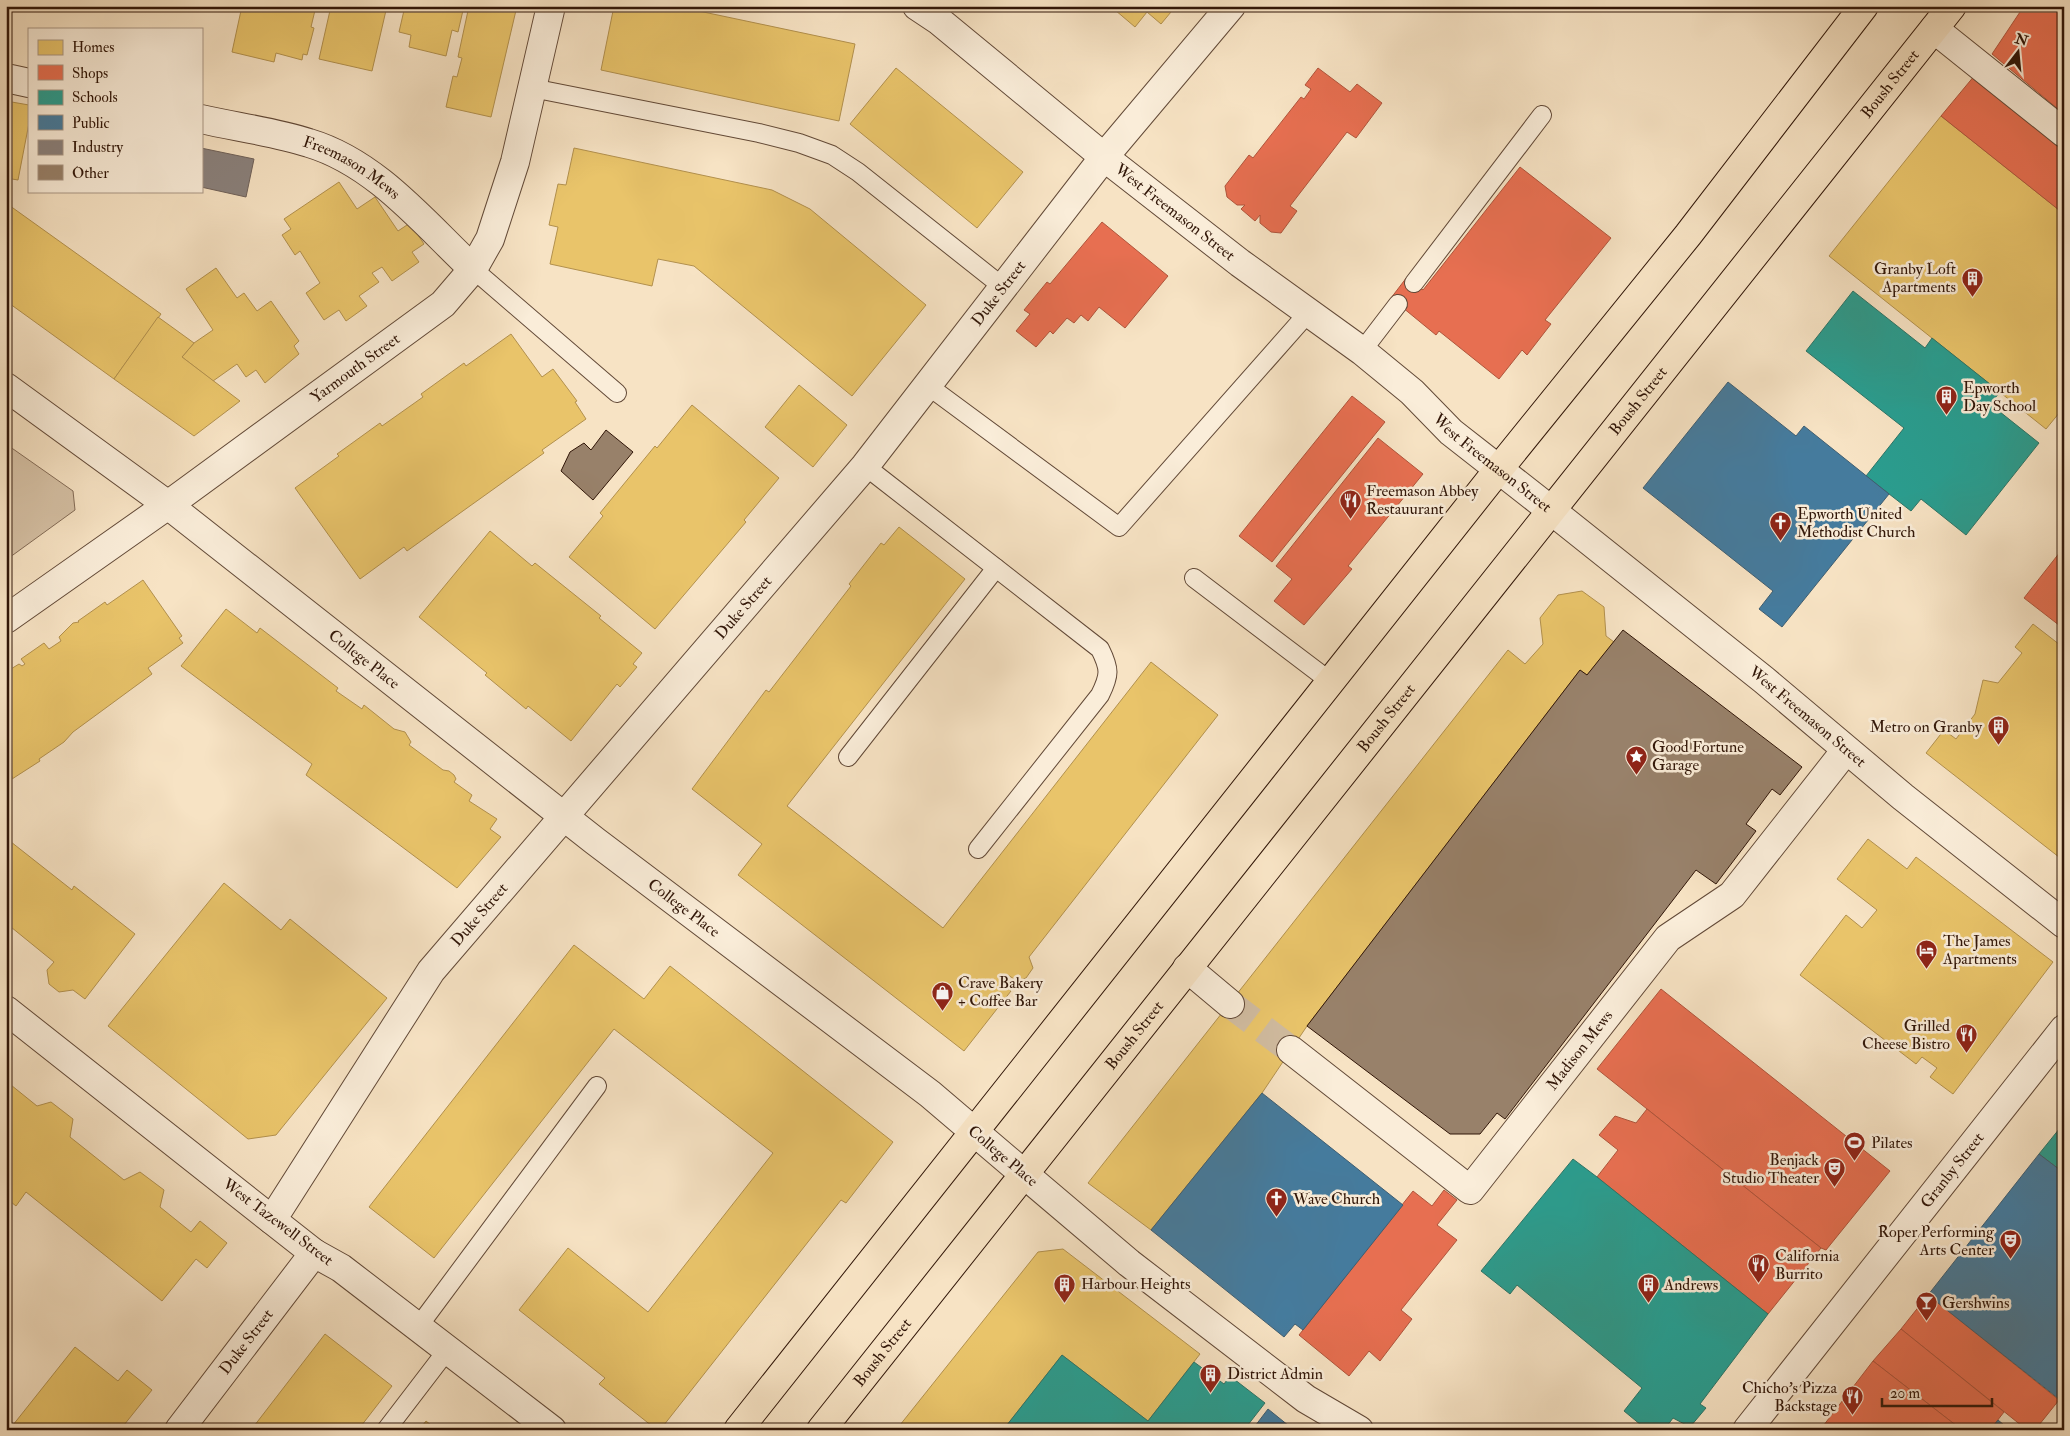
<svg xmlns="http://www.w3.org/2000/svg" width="2070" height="1436" viewBox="0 0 2070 1436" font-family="'IM FELL Double Pica',serif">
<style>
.green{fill:#d5c0a4;stroke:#836b56}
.homes{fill:#e9c46a;stroke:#b2904d}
.shops{fill:#e76f51;stroke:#b0543b}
.schools{fill:#2a9d8f;stroke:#2c7466}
.public{fill:#457b9d;stroke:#3f5d70}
.industry{fill:#8a817c;stroke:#6f6159}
.building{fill:#98816a;stroke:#311608}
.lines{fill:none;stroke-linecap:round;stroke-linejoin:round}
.minor-tunnel{stroke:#cfba9e;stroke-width:28;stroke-dasharray:28 14;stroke-linecap:butt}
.service-casing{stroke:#624937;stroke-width:20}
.minor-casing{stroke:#624937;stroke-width:30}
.tertiary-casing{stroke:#624937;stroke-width:30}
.primary-casing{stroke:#311608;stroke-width:30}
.service{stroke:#faedd9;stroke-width:18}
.minor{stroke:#faedd9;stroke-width:28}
.tertiary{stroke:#faedd9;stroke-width:28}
.primary{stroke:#f7e3c4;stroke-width:28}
.labels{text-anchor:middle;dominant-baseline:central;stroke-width:5;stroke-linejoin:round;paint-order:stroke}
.street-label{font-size:16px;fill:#311608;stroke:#faedd9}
.poi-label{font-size:16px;fill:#311608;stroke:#faedd9;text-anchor:start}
</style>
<rect width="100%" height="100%" fill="#f7e3c4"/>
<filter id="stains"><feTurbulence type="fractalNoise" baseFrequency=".004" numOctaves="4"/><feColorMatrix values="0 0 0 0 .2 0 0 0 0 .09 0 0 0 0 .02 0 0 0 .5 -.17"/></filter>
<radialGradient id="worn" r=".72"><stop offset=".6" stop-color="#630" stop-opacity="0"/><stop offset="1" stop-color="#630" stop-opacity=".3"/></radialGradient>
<polygon class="green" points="6,444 73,491 75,510 6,560"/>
<g class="homes">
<polygon points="242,6 316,6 311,27 314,28 307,55 303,54 302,60 276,53 274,62 232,52"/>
<polygon points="331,6 387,6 372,71 319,59"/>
<polygon points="405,6 464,6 458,32 452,30 446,56 409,47 411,35 399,32"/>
<polygon points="469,6 517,6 491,117 446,107 453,76 457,77 462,58 458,57"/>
<polygon points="614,6 675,6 855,44 839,121 601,70"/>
<polygon points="1119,6 1176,6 1161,24 1147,12 1135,27 1115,10"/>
<polygon points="896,68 1023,172 977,228 850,124"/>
<polygon points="6,101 29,105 29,123 18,180 6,178"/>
<polygon points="1941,116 2064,214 2064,407 2046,429 1829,256"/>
<polygon points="574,148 772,190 810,209 926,305 852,396 694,266 658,259 652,286 550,264 558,227 549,225 558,184 566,185"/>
<polygon points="339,182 357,209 375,197 398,231 410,223 424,244 412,252 419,262 392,281 382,267 372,273 379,282 359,296 367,306 346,321 339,310 324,320 306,293 320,283 300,251 295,255 282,235 291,229 284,219"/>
<polygon points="6,203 161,314 114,379 6,301"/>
<polygon points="216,268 237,298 244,293 257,311 271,301 299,341 294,346 299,354 265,383 256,370 246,377 237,364 213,381 182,357 194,343 213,330 186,289"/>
<polygon points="158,317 194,343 182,357 240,401 194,436 114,379"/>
<polygon points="511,334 542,377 553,369 577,401 575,402 586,419 542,450 544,453 407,551 404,547 360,579 295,488 339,456 337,454 380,423 382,426 423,397 421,394 464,363 466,366"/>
<polygon points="799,385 847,425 813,467 765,427"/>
<polygon points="692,405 779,478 744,520 746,522 655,629 569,557 603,516 600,513 655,446 657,448"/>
<polygon points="899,527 965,579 787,806 943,928 1151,662 1218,715 1029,957 1033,968 1026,978 1017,981 1008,975 1002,983 1011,991 964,1051 738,875 762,844 692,789 766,690 769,692 851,586 849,584 881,543 884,545"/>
<polygon points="490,531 532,566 535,563 601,616 599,618 642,653 633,664 637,667 620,687 617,684 571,741 528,706 526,709 485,675 487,673 419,617"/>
<polygon points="143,580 182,636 179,638 183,643 148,668 152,674 73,732 64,742 39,759 40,761 12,779 12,776 6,780 6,672 19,664 22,666 25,664 21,659 44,643 49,649 61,641 59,637 73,623 79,622 78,621 105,602 107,605"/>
<polygon points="1582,591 1604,607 1606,636 1614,642 1587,675 1580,670 1307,1026 1262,1093 1151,1230 1088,1183 1508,650 1525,664 1543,644 1540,618 1558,595"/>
<polygon points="226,609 257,633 260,628 338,688 336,691 362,709 364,705 394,729 405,732 411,742 409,745 443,770 449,771 454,775 456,779 454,782 472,795 469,801 497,819 490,829 501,837 457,888 306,775 312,764 181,666"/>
<polygon points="2033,624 2064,648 2064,861 1926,753 1944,730 1956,739 1975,714 1983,680 1998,683 2022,653 2015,647"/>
<polygon points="6,838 72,890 74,886 135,934 85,999 73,990 59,992 49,984 47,970 54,962 6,923"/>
<polygon points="1868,839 1907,869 1916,857 2053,962 1953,1094 1930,1077 1937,1068 1922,1057 1916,1064 1800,975 1846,915 1862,928 1877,910 1837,879"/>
<polygon points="224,883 281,930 290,919 387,998 276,1135 248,1139 108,1026"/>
<polygon points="574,945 644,999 670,966 893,1142 846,1203 841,1200 660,1430 657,1430 599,1384 605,1378 519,1310 568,1248 648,1312 773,1153 614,1029 434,1258 369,1207"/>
<polygon points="6,1081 37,1106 51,1102 73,1119 70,1137 124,1180 140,1172 164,1190 160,1207 191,1232 200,1221 227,1243 207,1268 196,1259 162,1301 26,1192 16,1206 6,1198"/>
<polygon points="1063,1249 1200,1354 1148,1421 1062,1355 1003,1430 896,1430 1038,1252"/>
<polygon points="325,1334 392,1386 358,1430 251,1430"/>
<polygon points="75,1347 118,1381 127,1370 152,1390 120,1430 9,1430"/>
<polygon points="426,1421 437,1430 419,1430"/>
</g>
<g class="shops">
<polygon points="2024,6 2064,6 2064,114 1992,54"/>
<polygon points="1318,68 1350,92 1357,84 1382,103 1356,138 1347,132 1290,206 1297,211 1281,233 1271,232 1260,223 1260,215 1255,221 1241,209 1245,205 1237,205 1227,197 1225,186 1249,155 1253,158 1301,97 1304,99 1311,89 1305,85"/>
<polygon points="1975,75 2064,145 2064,214 1941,116"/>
<polygon points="1520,167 1611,238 1545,320 1551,324 1527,355 1522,350 1499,379 1439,331 1436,335 1391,298 1407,277 1423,290"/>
<polygon points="1102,222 1168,276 1125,328 1099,307 1088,321 1081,315 1074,323 1067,318 1053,334 1050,331 1036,347 1016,331 1030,314 1024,310 1047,282 1050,284"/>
<polygon points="1352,396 1385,422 1272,562 1239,536"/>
<polygon points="1378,438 1423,474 1348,566 1352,569 1304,625 1274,601 1292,579 1276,566"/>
<polygon points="2064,547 2064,629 2024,598"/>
<polygon points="1661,989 1890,1171 1826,1250 1821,1248 1597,1069"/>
<polygon points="1647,1109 1821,1248 1768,1314 1597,1177 1618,1150 1599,1135 1615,1116 1636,1123"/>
<polygon points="1444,1190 1457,1200 1437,1225 1457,1240 1401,1310 1412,1319 1380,1361 1369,1351 1349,1376 1299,1335 1413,1191 1432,1206"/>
<polygon points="1928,1295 2059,1400 2035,1430 2027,1430 1901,1329"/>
<polygon points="1901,1329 2004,1412 1990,1430 1962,1430 1873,1361"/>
<polygon points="1873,1361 1962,1430 1820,1430"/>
</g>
<g class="schools">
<polygon points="1853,291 1925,348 1932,338 2000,392 1990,404 2039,443 1966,535 1921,499 1911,511 1866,476 1904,428 1806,351"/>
<polygon points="2064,1123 2064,1173 2039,1154"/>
<polygon points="1573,1159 1597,1177 1768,1314 1700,1404 1706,1408 1690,1427 1673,1418 1664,1430 1647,1430 1624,1411 1642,1388 1517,1285 1510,1294 1481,1271"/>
<polygon points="1062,1355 1148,1421 1194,1362 1224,1384 1230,1376 1265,1403 1244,1430 1003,1430"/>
</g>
<g class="public">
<polygon points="1728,382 1796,436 1804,426 1889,494 1782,627 1759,609 1773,591 1643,488"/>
<polygon points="1262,1093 1403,1205 1303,1330 1295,1324 1284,1337 1151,1230"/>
<polygon points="2039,1154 2064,1173 2064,1403 1928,1295"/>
<polygon points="1268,1409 1294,1430 1252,1430"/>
<polygon points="1998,1420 2010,1430 1990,1430"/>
</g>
<polygon class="industry" points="201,148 254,159 246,197 201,187"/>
<g class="building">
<polygon points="606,430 633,452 593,500 561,471 570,452 584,443 591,450"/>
<polygon points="1623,630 1802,767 1780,795 1772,789 1746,824 1756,831 1716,884 1696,870 1505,1119 1497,1113 1480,1134 1450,1134 1307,1026 1580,670 1587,675"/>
</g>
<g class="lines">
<polyline class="minor-tunnel" points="1230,1004 1291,1050"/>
<defs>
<g id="service">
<polyline points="532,88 759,133 799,143 832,155 858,172 1003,287"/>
<polyline points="473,269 617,393"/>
<polyline points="1414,283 1542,115"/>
<polyline points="1362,351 1398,304"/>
<polyline points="927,385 1119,527 1308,313"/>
<path d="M865 466 1100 649C1110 669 1110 675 1100 695L978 849"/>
<polyline points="1194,578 1331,682"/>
<polyline points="848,757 996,568"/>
<polyline points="418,1327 597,1086"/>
<polyline points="386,1430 448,1349"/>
</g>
<g id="minor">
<polyline points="917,6 938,20 1104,157"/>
<polyline points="1934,29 2064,133"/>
<polyline points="6,78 29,83"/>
<path id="s1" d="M201 119C236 127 275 132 309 143 376 163 424 223 473 269"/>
<path id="s2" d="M1552 511 1764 680 1903 797 2064 924"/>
<path id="s3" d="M6 619 168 505 443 304 473 269 490 239 515 162 551 6"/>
<polyline points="1187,968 1230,1004"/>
<polyline points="6,1010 272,1220"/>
<path id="s4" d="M1291 1050 1470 1190 1668 938 1732 895 1846 750"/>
<polyline points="1024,1174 1129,1263 1306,1399 1359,1430"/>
<path id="s5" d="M179 1430 314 1253"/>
</g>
<g id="tertiary">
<path id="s6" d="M1104 157 1240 263 1362 351 1412 392 1451 432 1552 511"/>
<path id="s7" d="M6 387 168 505 595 841 930 1094 1024 1174"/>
<path id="s8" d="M552 1430 341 1268 314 1253 272 1220 431 971 865 466 1104 157 1231 6"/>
<path id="s9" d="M1747 1430 2064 1029"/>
</g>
<g id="primary">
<polyline points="738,1430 1498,470 1688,235 1864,6"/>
<path id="s10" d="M821 1430 1952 6"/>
</g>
</defs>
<use href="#service" class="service-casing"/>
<use href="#minor" class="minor-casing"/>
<use href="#tertiary" class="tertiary-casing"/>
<use href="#primary" class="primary-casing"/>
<use href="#service" class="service"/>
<use href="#minor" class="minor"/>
<use href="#tertiary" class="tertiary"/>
<use href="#primary" class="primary"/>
</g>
<defs>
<symbol id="building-pin" viewBox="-11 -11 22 30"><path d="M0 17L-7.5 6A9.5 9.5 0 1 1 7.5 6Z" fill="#8f2418" stroke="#faedd9"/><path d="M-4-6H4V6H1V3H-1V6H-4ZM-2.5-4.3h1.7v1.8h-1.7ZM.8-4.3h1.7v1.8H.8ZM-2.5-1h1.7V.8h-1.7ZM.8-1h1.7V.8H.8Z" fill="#fff"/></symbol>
<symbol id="restaurant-pin" viewBox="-11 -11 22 30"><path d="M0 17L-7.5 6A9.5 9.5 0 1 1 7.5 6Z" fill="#8f2418" stroke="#faedd9"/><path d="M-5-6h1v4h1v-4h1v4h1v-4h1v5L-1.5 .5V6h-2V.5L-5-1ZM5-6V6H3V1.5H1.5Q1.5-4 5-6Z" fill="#fff"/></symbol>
<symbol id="church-pin" viewBox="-11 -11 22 30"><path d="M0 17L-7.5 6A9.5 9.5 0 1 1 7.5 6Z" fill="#8f2418" stroke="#faedd9"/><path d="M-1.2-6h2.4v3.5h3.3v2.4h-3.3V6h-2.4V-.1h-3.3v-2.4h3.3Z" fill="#fff"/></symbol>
<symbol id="sight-pin" viewBox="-11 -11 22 30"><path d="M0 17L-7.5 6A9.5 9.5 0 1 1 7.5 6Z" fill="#8f2418" stroke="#faedd9"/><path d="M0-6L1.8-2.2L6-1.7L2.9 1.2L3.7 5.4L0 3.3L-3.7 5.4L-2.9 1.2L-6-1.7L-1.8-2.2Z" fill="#fff"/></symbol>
<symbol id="hotel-pin" viewBox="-11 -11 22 30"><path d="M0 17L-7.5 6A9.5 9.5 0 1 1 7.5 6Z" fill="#8f2418" stroke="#faedd9"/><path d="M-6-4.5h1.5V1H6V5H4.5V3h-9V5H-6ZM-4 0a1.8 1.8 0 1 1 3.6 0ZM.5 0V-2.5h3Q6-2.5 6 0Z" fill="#fff"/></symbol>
<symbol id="shop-pin" viewBox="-11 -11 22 30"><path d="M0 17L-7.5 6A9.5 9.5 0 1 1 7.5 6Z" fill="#8f2418" stroke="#faedd9"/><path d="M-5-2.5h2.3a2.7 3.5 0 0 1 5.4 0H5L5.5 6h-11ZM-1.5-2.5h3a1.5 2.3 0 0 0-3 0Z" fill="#fff"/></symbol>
<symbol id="stadium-pin" viewBox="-11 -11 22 30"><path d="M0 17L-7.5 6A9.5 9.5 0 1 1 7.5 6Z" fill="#8f2418" stroke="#faedd9"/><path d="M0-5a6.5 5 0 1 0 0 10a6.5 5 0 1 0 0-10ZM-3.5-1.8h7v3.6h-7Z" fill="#fff"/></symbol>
<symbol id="theatre-pin" viewBox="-11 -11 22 30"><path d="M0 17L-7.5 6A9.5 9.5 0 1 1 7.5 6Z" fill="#8f2418" stroke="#faedd9"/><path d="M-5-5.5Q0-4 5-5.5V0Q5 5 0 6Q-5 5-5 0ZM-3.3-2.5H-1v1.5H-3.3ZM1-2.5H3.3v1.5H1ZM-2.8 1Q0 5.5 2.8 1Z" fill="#fff"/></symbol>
<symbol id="bar-pin" viewBox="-11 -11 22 30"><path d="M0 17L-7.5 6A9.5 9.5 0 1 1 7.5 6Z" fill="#8f2418" stroke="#faedd9"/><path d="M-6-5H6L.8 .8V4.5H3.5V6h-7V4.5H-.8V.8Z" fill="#fff"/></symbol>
</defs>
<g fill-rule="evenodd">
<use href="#building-pin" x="1960" y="266" width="25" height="34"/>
<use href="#building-pin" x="1934" y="384" width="25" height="34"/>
<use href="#restaurant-pin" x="1338" y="488" width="25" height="34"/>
<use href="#church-pin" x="1768" y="510" width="25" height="34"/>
<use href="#building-pin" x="1986" y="714" width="25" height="34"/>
<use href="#sight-pin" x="1624" y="744" width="25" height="34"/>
<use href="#hotel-pin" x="1914" y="938" width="25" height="34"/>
<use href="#shop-pin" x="930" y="980" width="25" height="34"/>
<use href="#restaurant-pin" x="1954" y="1022" width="25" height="34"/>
<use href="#stadium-pin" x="1842" y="1130" width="25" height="34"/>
<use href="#theatre-pin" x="1822" y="1156" width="25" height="34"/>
<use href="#church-pin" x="1264" y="1186" width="25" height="34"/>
<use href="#theatre-pin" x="1998" y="1228" width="25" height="34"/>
<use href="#restaurant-pin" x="1746" y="1252" width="25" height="34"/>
<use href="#building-pin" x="1052" y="1272" width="25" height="34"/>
<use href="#building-pin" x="1636" y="1272" width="25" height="34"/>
<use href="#bar-pin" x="1914" y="1290" width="25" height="34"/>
<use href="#building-pin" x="1198" y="1362" width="25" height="34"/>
<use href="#restaurant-pin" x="1840" y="1384" width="25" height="34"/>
</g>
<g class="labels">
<g class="street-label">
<text stroke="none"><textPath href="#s10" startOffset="1719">Boush Street</textPath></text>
<text stroke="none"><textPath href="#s1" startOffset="160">Freemason Mews</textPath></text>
<text stroke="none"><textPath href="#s6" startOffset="90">West Freemason Street</textPath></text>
<text stroke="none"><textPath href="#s8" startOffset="1530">Duke Street</textPath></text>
<text stroke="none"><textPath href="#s3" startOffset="430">Yarmouth Street</textPath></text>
<text stroke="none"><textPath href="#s10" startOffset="1314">Boush Street</textPath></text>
<text stroke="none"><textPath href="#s6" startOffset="495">West Freemason Street</textPath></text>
<text stroke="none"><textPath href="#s8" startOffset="1125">Duke Street</textPath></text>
<text stroke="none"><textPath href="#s7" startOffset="450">College Place</textPath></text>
<text stroke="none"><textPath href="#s2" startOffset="328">West Freemason Street</textPath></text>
<text stroke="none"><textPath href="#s10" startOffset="909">Boush Street</textPath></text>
<text stroke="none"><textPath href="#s7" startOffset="855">College Place</textPath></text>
<text stroke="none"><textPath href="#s8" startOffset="720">Duke Street</textPath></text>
<text stroke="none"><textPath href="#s10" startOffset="504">Boush Street</textPath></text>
<text stroke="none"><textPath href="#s4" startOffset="405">Madison Mews</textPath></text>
<text transform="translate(1003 1156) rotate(40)">College Place</text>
<text stroke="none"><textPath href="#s9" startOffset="331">Granby Street</textPath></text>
<text transform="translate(278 1222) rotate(37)">West Tazewell Street</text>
<text stroke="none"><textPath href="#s5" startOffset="111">Duke Street</textPath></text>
<text stroke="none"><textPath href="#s10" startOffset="99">Boush Street</textPath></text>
</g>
<g class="poi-label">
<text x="1956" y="269" text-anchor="end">Granby Loft<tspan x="1956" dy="18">Apartments</tspan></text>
<text x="1963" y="388">Epworth<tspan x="1963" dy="18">Day School</tspan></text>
<text x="1366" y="491">Freemason Abbey<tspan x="1366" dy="18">Restauurant</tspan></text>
<text x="1797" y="514">Epworth United<tspan x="1797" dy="18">Methodist Church</tspan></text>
<text x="1982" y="727" text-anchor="end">Metro on Granby</text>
<text x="1652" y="747">Good Fortune<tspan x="1652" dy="18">Garage</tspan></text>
<text x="1943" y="941">The James<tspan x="1943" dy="18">Apartments</tspan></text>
<text x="958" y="983">Crave Bakery<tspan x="958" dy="18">+ Coffee Bar</tspan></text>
<text x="1950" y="1026" text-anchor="end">Grilled<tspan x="1950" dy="18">Cheese Bistro</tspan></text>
<text x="1871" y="1143">Pilates</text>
<text x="1819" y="1160" text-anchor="end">Benjack<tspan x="1819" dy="18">Studio Theater</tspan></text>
<text x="1293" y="1199">Wave Church</text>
<text x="1994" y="1232" text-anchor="end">Roper Performing<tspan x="1994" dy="18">Arts Center</tspan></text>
<text x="1775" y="1256">California<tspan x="1775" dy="18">Burrito</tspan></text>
<text x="1081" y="1284">Harbour Heights</text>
<text x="1664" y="1285">Andrews</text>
<text x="1942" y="1303">Gershwins</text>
<text x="1227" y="1374">District Admin</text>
<text x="1837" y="1388" text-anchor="end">Chicho's Pizza<tspan x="1837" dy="18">Backstage</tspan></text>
</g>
</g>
<rect width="2070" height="1436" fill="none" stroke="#f7e3c4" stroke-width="25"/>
<rect x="8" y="8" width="2055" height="1421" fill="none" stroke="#311608" stroke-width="2.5"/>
<rect x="12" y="12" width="2045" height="1411" fill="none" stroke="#311608"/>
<rect x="28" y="28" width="175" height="165" fill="#faedd9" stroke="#aa9785"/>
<rect x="38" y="40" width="25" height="15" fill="#e9c46a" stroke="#aa9785"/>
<text x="72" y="52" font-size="15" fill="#311608">Homes</text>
<rect x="38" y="65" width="25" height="15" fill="#e76f51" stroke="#aa9785"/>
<text x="72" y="78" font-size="15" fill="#311608">Shops</text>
<rect x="38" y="90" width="25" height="15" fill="#2a9d8f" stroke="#aa9785"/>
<text x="72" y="102" font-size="15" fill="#311608">Schools</text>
<rect x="38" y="115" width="25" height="15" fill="#457b9d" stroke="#aa9785"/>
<text x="72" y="128" font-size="15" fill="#311608">Public</text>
<rect x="38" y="140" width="25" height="15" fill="#8a817c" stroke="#aa9785"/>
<text x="72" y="152" font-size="15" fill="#311608">Industry</text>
<rect x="38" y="165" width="25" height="15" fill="#98816a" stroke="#aa9785"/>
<text x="72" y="178" font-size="15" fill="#311608">Other</text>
<g transform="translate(2018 52) rotate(16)" stroke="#faedd9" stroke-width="4" paint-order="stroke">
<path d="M0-4L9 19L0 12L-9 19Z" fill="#311608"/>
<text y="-8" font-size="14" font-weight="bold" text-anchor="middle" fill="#311608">N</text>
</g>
<path d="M1882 1398v8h110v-8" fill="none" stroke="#311608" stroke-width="2.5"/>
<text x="1890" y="1398" font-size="15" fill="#311608" stroke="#faedd9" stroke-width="4" paint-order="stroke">20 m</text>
<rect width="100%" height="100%" filter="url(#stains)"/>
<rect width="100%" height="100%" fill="url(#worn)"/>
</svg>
